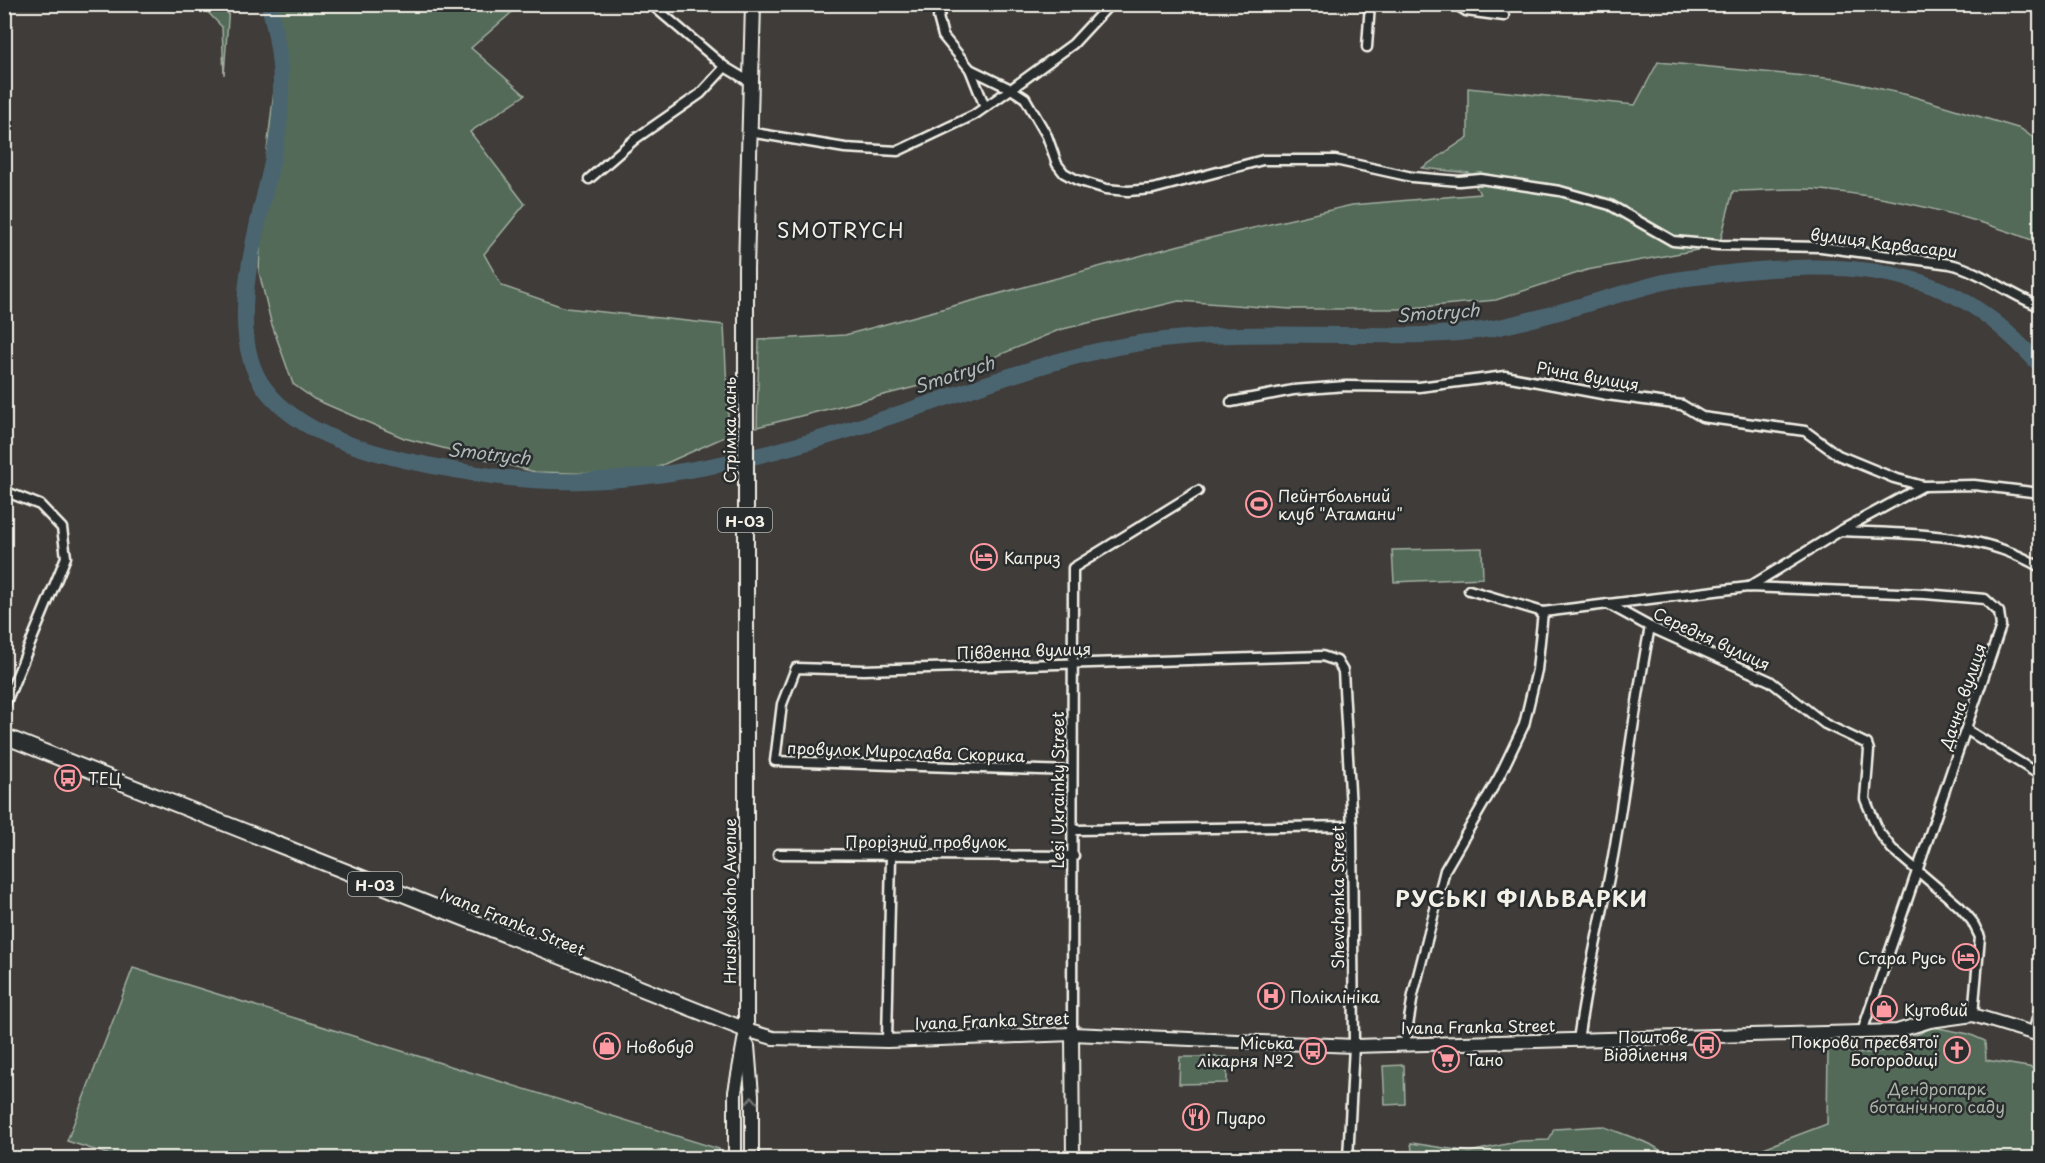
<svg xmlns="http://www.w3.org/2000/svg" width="2045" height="1163" viewBox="0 0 2045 1163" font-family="'Playpen Sans',sans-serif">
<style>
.green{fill:#526b59;stroke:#a3aea0;stroke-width:1.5}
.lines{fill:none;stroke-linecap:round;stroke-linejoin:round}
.river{stroke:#4c6570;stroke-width:16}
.street-casing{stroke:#f4f1e8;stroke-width:13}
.secondary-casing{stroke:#f4f1e8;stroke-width:16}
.primary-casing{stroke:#f4f1e8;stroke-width:18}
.street{stroke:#2a2d2e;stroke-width:8}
.secondary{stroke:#2a2d2e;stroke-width:12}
.primary{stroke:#2a2d2e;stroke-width:14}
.oneway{stroke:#71726f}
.labels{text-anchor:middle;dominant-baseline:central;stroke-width:5;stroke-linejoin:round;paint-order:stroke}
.shield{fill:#2a2d2e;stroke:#b7b6b0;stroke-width:1.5}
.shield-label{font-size:15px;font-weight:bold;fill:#f4f1e8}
.street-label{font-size:16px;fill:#f4f1e8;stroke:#2a2d2e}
.poi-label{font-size:16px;fill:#f4f1e8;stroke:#2a2d2e;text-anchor:start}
.park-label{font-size:16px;fill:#abb5a8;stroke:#2a2d2e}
.water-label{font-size:18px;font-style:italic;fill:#b1b9b8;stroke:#2a2d2e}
.quarter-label{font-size:20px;letter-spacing:1.5px;fill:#f4f1e8;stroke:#2a2d2e}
.district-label{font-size:22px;font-weight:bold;letter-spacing:1.5px;fill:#f4f1e8;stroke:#2a2d2e}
</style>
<rect width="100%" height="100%" fill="#3f3c3a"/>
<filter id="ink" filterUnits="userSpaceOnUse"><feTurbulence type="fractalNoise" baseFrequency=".0167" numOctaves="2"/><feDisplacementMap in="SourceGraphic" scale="12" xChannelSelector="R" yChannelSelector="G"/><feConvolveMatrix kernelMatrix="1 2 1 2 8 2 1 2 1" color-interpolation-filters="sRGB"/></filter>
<g filter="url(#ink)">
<g class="green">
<polygon points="201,5 229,5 224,75 222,27"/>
<polygon points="274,5 520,5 471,48 525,95 470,132 525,204 484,254 502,286 566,308 724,325 729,435 640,475 535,472 404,438 314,399 293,384 271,322 259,272 262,193 279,48"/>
<path d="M1658 62 1837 79 1908 95 2021 129 2040 143V243C1970 216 1897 197 1821 190 1792 187 1762 191 1733 191L1719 246 1587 270 1496 300 1400 309H1290L1179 301 1059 330 935 382 757 427 759 340 845 335 1180 245 1352 205 1480 194 1469 173 1422 168 1468 137V88L1635 105Z"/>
<polygon points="1482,548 1483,578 1394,582 1392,550"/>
<polygon points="133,968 719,1149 719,1158 119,1158 67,1141"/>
<polygon points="1933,1027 1969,1034 1985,1041 1986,1060 2040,1069 2040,1158 1737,1158 1827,1124 1828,1048 1858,1054 1899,1049 1912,1037"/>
<polygon points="1180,1057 1227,1057 1227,1083 1179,1084"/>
<polygon points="1404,1065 1405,1104 1385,1105 1383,1066"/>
<polygon points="1602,1126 1650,1144 1673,1158 1413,1158 1411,1143 1470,1152 1520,1141 1549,1140 1554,1129"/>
</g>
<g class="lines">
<path class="river" d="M269 4C280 48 284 82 279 127 269 199 216 327 266 390 299 432 355 448 404 460 463 473 523 483 583 481 696 478 807 445 913 409 988 384 1061 355 1140 343 1207 333 1275 334 1343 335 1392 335 1441 337 1489 329 1549 318 1605 297 1664 282 1682 278 1701 277 1720 274 1792 265 1874 261 1942 290 1981 306 2012 335 2040 365"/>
<defs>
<g id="street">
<polyline points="651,4 725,67 750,82"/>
<polyline points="945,4 938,17 943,36 970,69 985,107"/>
<polyline points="1455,4 1466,11 1504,16"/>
<polyline points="1367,47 1370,4"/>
<polyline points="970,69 1011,89 1073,44 1110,4"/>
<path d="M749 132 845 148 898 151 974 115 1011 89 1025 98 1047 136 1057 164 1064 173 1077 180 1106 189 1128 191 1153 189 1263 160H1335L1412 177 1459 181 1481 179 1560 191 1610 205 1673 241 1718 245 1821 247 1950 264C1982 271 2009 295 2040 306"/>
<polyline points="2040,135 2040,149"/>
<polyline points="589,179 635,139 700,94 725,67"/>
<polyline points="1231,402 1293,390 1346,386 1419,387 1505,376 1607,395 1682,405 1702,417 1805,431 1838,455 1894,478 1923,486 1974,485 2040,493"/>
<polyline points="4,491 40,505 62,528 66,557 4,707"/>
<path d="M1840 531C1908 534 1980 531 2040 567"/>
<polyline points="1749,587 1840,531 1923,486"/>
<polyline points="1469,590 1543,612 1748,587 1925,594 1985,599 1999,612 2001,626 1862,1032"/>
<polyline points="1608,604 1650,627 1770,681 1825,724 1867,744 1869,750 1865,799 1879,832 1892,849 1960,907 1972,921 1980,937 1973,1015"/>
<polyline points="1967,730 2040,775"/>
<polyline points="1072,771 775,761 782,704 796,668 864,670 1322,656 1337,661 1343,671 1352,826 1354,1046 1348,1158"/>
<polyline points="1074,830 1352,826"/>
<polyline points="778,854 1074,856"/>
<polyline points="2040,1008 2033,1033 2040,1034"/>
<polyline points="1072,1034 1073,568 1198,491"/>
<polyline points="887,1041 891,856"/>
<path d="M1578 1041C1587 973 1605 907 1616 839 1628 768 1636 697 1650 627"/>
<polyline points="1405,1044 1413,995 1445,870 1499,777 1524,725 1537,670 1543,612"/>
</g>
<g id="secondary">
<polyline points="746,1030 773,1038 887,1041 1072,1034 1354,1046 1897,1031 1930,1021 1973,1015 2033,1033"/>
<polyline points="1072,1034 1073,1158"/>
<polyline points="748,1046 752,1095 752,1158"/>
<polyline points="735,1158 735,1092 746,1030"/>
</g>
<polyline id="primary" points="4,736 746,1030 746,269 753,4"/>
</defs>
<use href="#street" class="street-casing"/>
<use href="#secondary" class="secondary-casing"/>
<use href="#primary" class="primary-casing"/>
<use href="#street" class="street"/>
<use href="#secondary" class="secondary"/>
<use href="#primary" class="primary"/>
</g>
<defs><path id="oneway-chevron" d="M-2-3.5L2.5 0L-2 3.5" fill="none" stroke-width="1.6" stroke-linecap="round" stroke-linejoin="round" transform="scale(1.5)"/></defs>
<use class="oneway" href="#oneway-chevron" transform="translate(752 1100) rotate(-92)"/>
</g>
<defs>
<symbol id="stadium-ring" viewBox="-11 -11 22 22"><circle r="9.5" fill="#2a2d2e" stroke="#ff9aa2" stroke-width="1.5"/><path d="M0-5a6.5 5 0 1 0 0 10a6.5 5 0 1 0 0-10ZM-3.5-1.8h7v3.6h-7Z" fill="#ff9aa2"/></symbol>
<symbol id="hotel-ring" viewBox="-11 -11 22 22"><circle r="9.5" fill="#2a2d2e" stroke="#ff9aa2" stroke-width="1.5"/><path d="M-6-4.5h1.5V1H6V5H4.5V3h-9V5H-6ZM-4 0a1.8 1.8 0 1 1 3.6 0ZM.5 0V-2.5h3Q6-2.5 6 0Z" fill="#ff9aa2"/></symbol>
<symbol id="bus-ring" viewBox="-11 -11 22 22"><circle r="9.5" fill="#2a2d2e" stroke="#ff9aa2" stroke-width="1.5"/><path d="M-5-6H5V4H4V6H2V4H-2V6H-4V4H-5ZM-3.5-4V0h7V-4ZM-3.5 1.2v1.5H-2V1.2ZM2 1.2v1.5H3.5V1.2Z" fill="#ff9aa2"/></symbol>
<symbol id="hospital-ring" viewBox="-11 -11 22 22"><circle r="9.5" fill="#2a2d2e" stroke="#ff9aa2" stroke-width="1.5"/><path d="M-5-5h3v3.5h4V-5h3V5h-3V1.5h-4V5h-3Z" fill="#ff9aa2"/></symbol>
<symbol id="shop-ring" viewBox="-11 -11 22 22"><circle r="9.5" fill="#2a2d2e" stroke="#ff9aa2" stroke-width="1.5"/><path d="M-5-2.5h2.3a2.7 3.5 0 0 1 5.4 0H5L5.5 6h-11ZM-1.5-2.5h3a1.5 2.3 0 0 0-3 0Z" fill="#ff9aa2"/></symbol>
<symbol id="church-ring" viewBox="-11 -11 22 22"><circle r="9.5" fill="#2a2d2e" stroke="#ff9aa2" stroke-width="1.5"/><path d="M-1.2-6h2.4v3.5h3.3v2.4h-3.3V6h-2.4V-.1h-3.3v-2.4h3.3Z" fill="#ff9aa2"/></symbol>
<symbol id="supermarket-ring" viewBox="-11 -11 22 22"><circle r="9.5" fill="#2a2d2e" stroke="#ff9aa2" stroke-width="1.5"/><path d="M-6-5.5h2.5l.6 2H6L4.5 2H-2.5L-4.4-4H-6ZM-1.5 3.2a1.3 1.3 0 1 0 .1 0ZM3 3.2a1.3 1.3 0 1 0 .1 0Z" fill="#ff9aa2"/></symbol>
<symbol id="restaurant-ring" viewBox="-11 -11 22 22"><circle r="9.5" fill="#2a2d2e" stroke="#ff9aa2" stroke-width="1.5"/><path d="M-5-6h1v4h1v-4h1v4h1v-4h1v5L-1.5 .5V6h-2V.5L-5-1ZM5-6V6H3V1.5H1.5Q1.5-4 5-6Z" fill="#ff9aa2"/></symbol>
</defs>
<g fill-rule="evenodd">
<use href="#stadium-ring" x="1244" y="489" width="30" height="30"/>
<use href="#hotel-ring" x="969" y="542" width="30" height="30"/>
<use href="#bus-ring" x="53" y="763" width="30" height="30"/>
<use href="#hotel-ring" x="1951" y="942" width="30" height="30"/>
<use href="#hospital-ring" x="1256" y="981" width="30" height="30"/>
<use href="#shop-ring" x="1869" y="994" width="30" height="30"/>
<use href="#bus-ring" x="1692" y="1030" width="30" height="30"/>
<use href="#shop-ring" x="592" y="1031" width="30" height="30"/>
<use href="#church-ring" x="1942" y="1035" width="30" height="30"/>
<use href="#bus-ring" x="1298" y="1036" width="30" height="30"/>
<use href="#supermarket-ring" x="1431" y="1044" width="30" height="30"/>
<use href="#restaurant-ring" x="1181" y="1102" width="30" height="30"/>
</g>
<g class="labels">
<g class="shield">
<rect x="718" y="508" width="54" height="24" rx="4.5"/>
<rect x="348" y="872" width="54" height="24" rx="4.5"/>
</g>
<g class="shield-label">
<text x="745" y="520">Н-03</text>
<text x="375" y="884">Н-03</text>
</g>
<g class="street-label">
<text transform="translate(1884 242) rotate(7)">вулиця Карвасари</text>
<text transform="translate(1588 375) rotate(10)">Річна вулиця</text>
<text transform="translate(729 430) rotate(-90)">Стрімка лань</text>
<text transform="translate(1712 638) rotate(25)">Середня вулиця</text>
<text transform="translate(1024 650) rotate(-2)">Південна вулиця</text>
<text transform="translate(1962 696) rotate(-71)">Дачна вулиця</text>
<text transform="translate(906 751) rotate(2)">провулок Мирослава Скорика</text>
<text transform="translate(1057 790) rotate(-90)">Lesi Ukrainky Street</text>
<text x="926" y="841">Прорізний провулок</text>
<text transform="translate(1337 897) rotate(-90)">Shevchenka Street</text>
<text transform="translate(729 901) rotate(-90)">Hrushevskoho Avenue</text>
<text transform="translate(513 921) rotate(22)">Ivana Franka Street</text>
<text transform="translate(992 1020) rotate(-2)">Ivana Franka Street</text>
<text transform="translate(1478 1026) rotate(-1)">Ivana Franka Street</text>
</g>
<g class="poi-label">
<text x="1278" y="495">Пейнтбольний<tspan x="1278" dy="18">клуб "Атамани"</tspan></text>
<text x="1004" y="557">Каприз</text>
<text x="88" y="778">ТЕЦ</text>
<text x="1946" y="957" text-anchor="end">Стара Русь</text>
<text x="1290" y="996">Поліклініка</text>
<text x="1904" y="1009">Кутовий</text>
<text x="1688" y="1036" text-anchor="end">Поштове<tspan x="1688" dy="18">Відділення</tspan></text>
<text x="1938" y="1041" text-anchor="end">Покрови пресвятої<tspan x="1938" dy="18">Богородиці</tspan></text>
<text x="1294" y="1042" text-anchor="end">Міська<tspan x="1294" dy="18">лікарня №2</tspan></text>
<text x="626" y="1046">Новобуд</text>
<text x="1466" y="1059">Тано</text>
<text x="1216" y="1117">Пуаро</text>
</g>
<g class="park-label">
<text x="1937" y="1088">Дендропарк<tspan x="1937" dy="18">ботанічного саду</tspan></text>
</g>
<g class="water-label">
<text transform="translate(1438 312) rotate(-4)">Smotrych</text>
<text transform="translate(954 374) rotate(-18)">Smotrych</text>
<text transform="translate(489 453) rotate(6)">Smotrych</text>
</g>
<g class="quarter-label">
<text x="841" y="230">SMOTRYCH</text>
</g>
<g class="district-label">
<text x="1522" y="897">РУСЬКІ ФІЛЬВАРКИ</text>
</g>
</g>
<rect width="2045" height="1163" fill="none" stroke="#2a2d2e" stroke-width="24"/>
<rect x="12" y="12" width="2021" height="1139" fill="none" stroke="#f4f1e8" stroke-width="2" filter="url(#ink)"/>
</svg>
